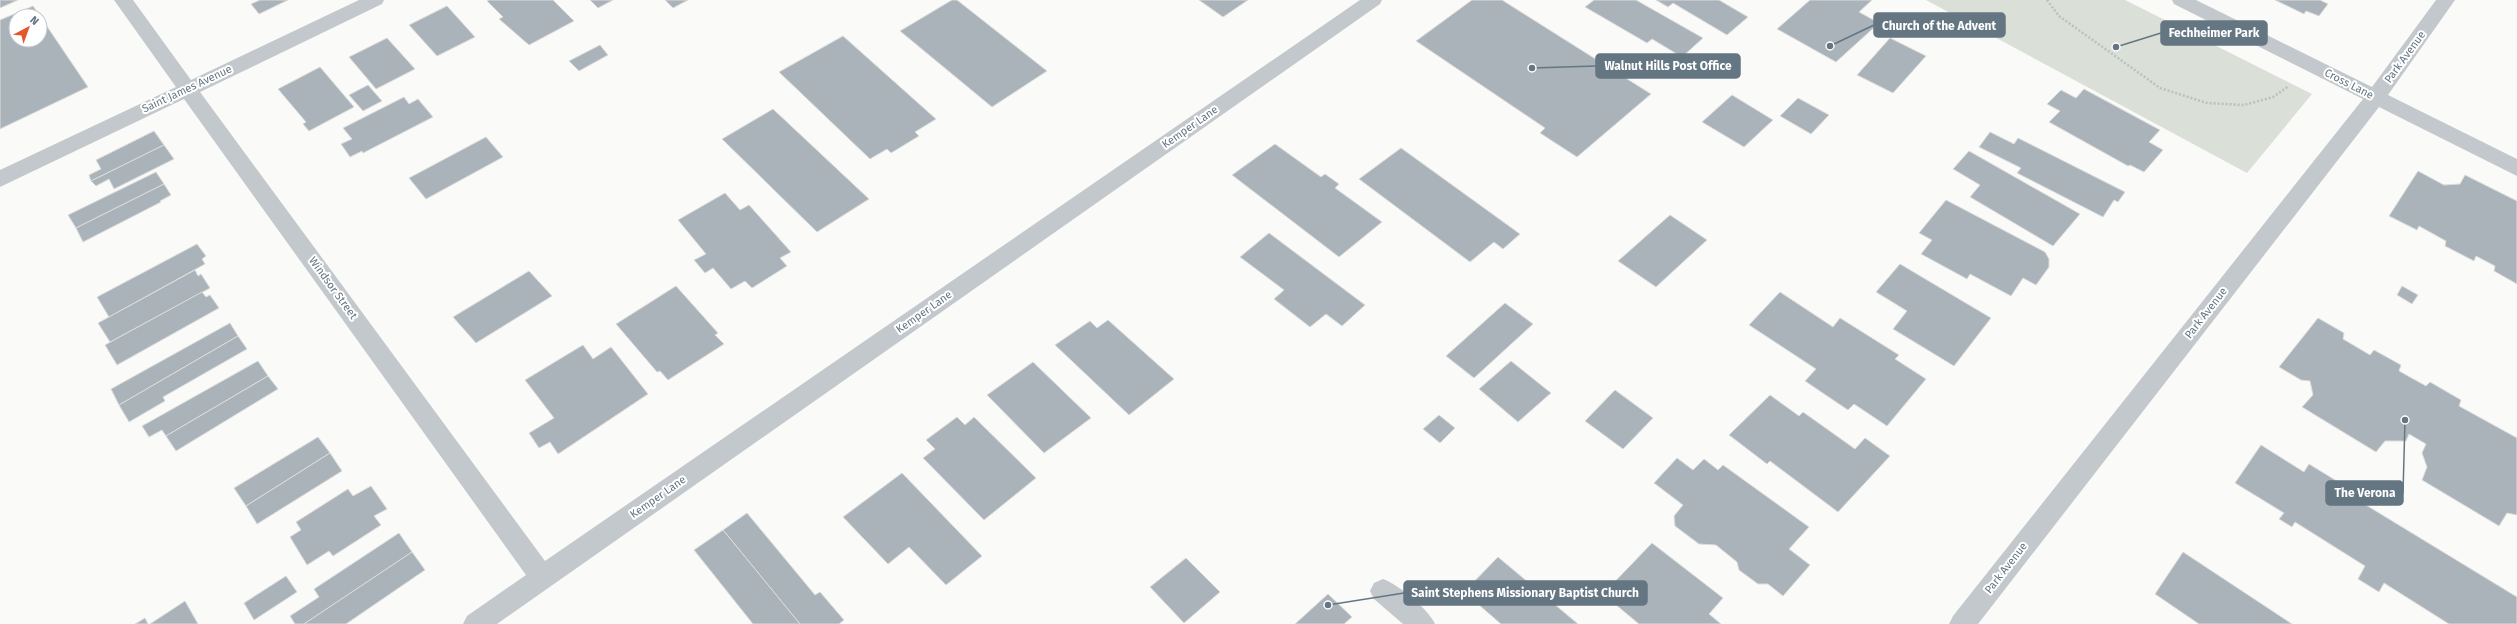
<svg xmlns="http://www.w3.org/2000/svg" width="2517" height="624" viewBox="0 0 2517 624" font-family="'Fira Sans',sans-serif">
<style>
.green{fill:#dadfd7}
.building{fill:#aab3b9;stroke:#dcdcda}
.lines{fill:none;stroke-linecap:round;stroke-linejoin:round}
.path{stroke:#bbbfc2;stroke-width:2.5;stroke-dasharray:2 2;stroke-linecap:butt}
.lane{fill:#c3c8cc;fill-rule:evenodd}
.street{fill:#c3c8cc;fill-rule:evenodd}
.labels{text-anchor:middle;dominant-baseline:central;stroke-width:4;stroke-linejoin:round;paint-order:stroke}
.street-label{font-size:11px;fill:#657683;stroke:#fff}
.leader{fill:none;stroke:#657683;stroke-width:1.5}
.callout-dot{fill:#657683;stroke:#fff;stroke-width:1.5}
.callout{fill:#657683;stroke:#657683;stroke-width:1.5}
.callout-label{font-size:12px;text-anchor:middle;font-weight:bold;fill:#fff}
</style>
<rect width="100%" height="100%" fill="#fafaf8"/>
<polygon class="green" points="1926,0 2125,0 2312,94 2247,173"/>
<g class="building">
<polygon points="0,0 18,0 0,8"/>
<polygon points="260,0 288,0 259,14 251,4"/>
<polygon points="489,0 553,0 574,21 529,45 499,19 503,17 487,1"/>
<polygon points="590,0 613,0 598,8"/>
<polygon points="665,0 688,0 673,8"/>
<polygon points="952,0 957,0 1047,71 992,107 900,31"/>
<polygon points="1199,0 1248,0 1223,17"/>
<polygon points="1472,0 1502,0 1651,94 1577,157 1540,133 1545,128 1416,41"/>
<polygon points="1594,0 1636,0 1703,38 1682,57 1652,39 1647,43 1585,7"/>
<polygon points="1656,0 1719,0 1748,17 1727,35 1673,3 1668,7"/>
<polygon points="1810,0 1872,0 1859,12 1879,23 1836,62 1777,29"/>
<polygon points="2275,0 2320,0 2328,4 2319,16 2306,11 2304,14"/>
<polygon points="33,6 40,16 16,16 16,40 40,40 40,16 88,87 0,129 0,20"/>
<polygon points="447,6 475,37 437,56 409,25"/>
<polygon points="843,36 936,119 915,132 919,136 891,153 887,149 870,159 779,72"/>
<polygon points="387,38 415,69 376,89 349,57"/>
<polygon points="1890,38 1926,56 1893,93 1857,75"/>
<polygon points="600,45 608,55 579,71 569,61"/>
<polygon points="320,67 354,107 309,131 303,124 306,122 278,89"/>
<polygon points="368,85 382,101 363,111 349,95"/>
<polygon points="2084,89 2160,130 2149,142 2163,150 2144,172 2130,165 2128,166 2049,122 2060,111 2047,104 2061,90 2076,98"/>
<polygon points="1732,95 1773,120 1744,147 1702,122"/>
<polygon points="404,97 409,104 418,99 433,117 363,153 362,151 350,157 341,144 352,139 343,128"/>
<polygon points="1798,98 1829,115 1811,134 1780,116"/>
<polygon points="773,109 869,199 817,232 722,139"/>
<polygon points="154,131 164,145 91,181 89,175 101,169 96,160"/>
<polygon points="1990,132 2014,144 2018,138 2125,192 2118,202 2114,200 2103,217 2017,173 2021,168 1979,147"/>
<polygon points="486,137 503,157 426,199 409,178"/>
<polygon points="1275,144 1321,177 1325,174 1339,184 1335,188 1382,222 1339,257 1232,175"/>
<polygon points="164,145 174,159 114,189 109,179 96,186 91,181"/>
<polygon points="1401,148 1520,234 1503,249 1494,242 1470,262 1359,179"/>
<polygon points="1969,151 2080,214 2053,246 1970,197 1980,185 1953,169"/>
<polygon points="2418,171 2444,185 2460,184 2465,175 2517,201 2517,284 2494,271 2495,266 2476,256 2474,261 2445,246 2446,241 2419,226 2417,230 2389,216"/>
<polygon points="156,172 164,184 76,228 68,215"/>
<polygon points="164,184 171,195 160,201 161,202 83,242 76,228"/>
<polygon points="725,193 740,210 749,205 791,252 780,258 787,266 752,288 745,281 731,289 713,268 705,273 694,260 706,254 678,220"/>
<polygon points="1946,200 2045,252 2049,259 2049,267 2036,285 2023,278 2011,296 1970,274 1967,279 1921,254 1932,240 1919,233"/>
<polygon points="1670,215 1707,240 1656,287 1618,261"/>
<polygon points="1269,233 1365,305 1342,326 1326,314 1310,327 1274,299 1284,290 1240,257"/>
<polygon points="197,244 206,256 202,259 205,264 109,317 97,297"/>
<polygon points="1900,264 1991,318 1954,366 1893,329 1907,311 1876,292"/>
<polygon points="195,270 198,276 201,274 210,288 110,342 98,323"/>
<polygon points="529,271 552,296 476,343 453,317"/>
<polygon points="676,286 718,333 715,335 724,344 668,380 660,371 657,372 616,324"/>
<polygon points="2402,286 2418,295 2412,304 2397,295"/>
<polygon points="202,292 206,297 210,295 219,308 117,365 105,345"/>
<polygon points="1780,292 1833,327 1840,318 1899,355 1895,359 1926,379 1887,426 1854,404 1848,410 1805,381 1816,369 1749,325"/>
<polygon points="1505,303 1533,324 1474,378 1446,356"/>
<polygon points="2318,318 2344,333 2343,339 2370,355 2374,350 2401,365 2399,371 2426,386 2430,382 2461,400 2459,406 2517,438 2517,515 2507,513 2499,526 2422,480 2427,467 2422,453 2426,444 2409,434 2406,441 2385,441 2376,452 2302,407 2313,395 2310,381 2301,380 2279,367"/>
<polygon points="1108,320 1174,379 1129,415 1055,345 1090,321 1097,328"/>
<polygon points="230,323 238,336 119,405 111,389"/>
<polygon points="238,336 247,349 163,397 165,401 129,422 119,405"/>
<polygon points="583,345 593,359 611,347 648,394 558,454 550,442 539,448 529,433 554,418 525,380"/>
<polygon points="258,361 268,376 166,436 162,430 149,437 142,426"/>
<polygon points="1511,361 1551,393 1518,422 1479,389"/>
<polygon points="1033,362 1091,418 1044,453 987,395"/>
<polygon points="268,376 278,389 176,451 166,436"/>
<polygon points="1615,390 1653,418 1623,449 1585,421"/>
<polygon points="1770,395 1799,416 1803,412 1855,449 1865,438 1890,456 1838,512 1770,461 1767,464 1729,435"/>
<polygon points="1439,415 1455,428 1440,443 1423,429"/>
<polygon points="957,417 965,425 974,417 1036,478 984,520 923,458 935,449 926,440"/>
<polygon points="318,437 330,453 246,506 234,488"/>
<polygon points="2261,445 2304,472 2309,464 2340,483 2338,488 2517,597 2517,624 2449,624 2384,583 2379,592 2358,579 2365,566 2295,522 2292,527 2279,519 2284,513 2235,483"/>
<polygon points="330,453 342,471 257,524 246,506"/>
<polygon points="1677,458 1693,470 1704,459 1718,470 1723,465 1809,527 1789,549 1810,565 1783,596 1768,584 1758,584 1739,570 1737,562 1716,545 1699,544 1675,526 1674,516 1683,505 1654,483"/>
<polygon points="902,473 982,556 946,585 909,547 888,564 843,517"/>
<polygon points="371,486 387,509 374,516 381,525 333,556 329,551 307,565 290,537 301,530 296,522 348,489 353,496"/>
<polygon points="747,513 815,595 820,592 844,620 839,624 800,624 723,530"/>
<polygon points="723,530 800,624 753,624 694,550"/>
<polygon points="399,533 412,552 304,624 295,624 290,616 319,597 314,589"/>
<polygon points="1652,543 1723,598 1709,614 1721,624 1639,624 1603,594"/>
<polygon points="412,552 425,570 346,624 304,624"/>
<polygon points="2183,552 2292,624 2199,624 2155,594"/>
<polygon points="1498,557 1578,624 1501,624 1464,592"/>
<polygon points="1186,558 1220,592 1184,623 1150,587"/>
<polygon points="286,576 297,592 254,620 244,603"/>
<polygon points="1328,594 1352,617 1344,624 1295,624"/>
<polygon points="185,601 198,624 150,624"/>
<polygon points="145,618 148,624 135,624"/>
</g>
<g class="lines">
<polyline class="path" points="2047,0 2059,16 2160,88 2207,103 2244,105 2273,97 2289,86"/>
<path class="lane" d="M1383 579C1399 585 1428 609 1435 624H1403L1374 599 1370 591 1374 583Z"/>
<g class="street">
<polygon points="114,0 133,0 191,80 359,0 384,0 382,4 200,92 545,561 1360,0 1382,0 1380,4 497,624 463,624 467,616 526,575 184,99 0,187 0,170 176,87"/>
<polygon points="2172,0 2196,0 2372,87 2436,0 2455,0 2388,95 2517,159 2517,176 2379,107 1978,624 1949,624 1953,616 2363,99 2174,4"/>
</g>
</g>
<g class="labels">
<g class="street-label">
<text transform="translate(2405 57) rotate(-54)">Park Avenue</text>
<text transform="translate(2349 84) rotate(27)">Cross Lane</text>
<text transform="translate(187 89) rotate(-25)">Saint James Avenue</text>
<text transform="translate(1190 127) rotate(-35)">Kemper Lane</text>
<text transform="translate(333 288) rotate(54)">Windsor Street</text>
<text transform="translate(924 312) rotate(-35)">Kemper Lane</text>
<text transform="translate(2206 313) rotate(-52)">Park Avenue</text>
<text transform="translate(658 497) rotate(-35)">Kemper Lane</text>
<text transform="translate(2006 568) rotate(-52)">Park Avenue</text>
</g>
</g>
<path class="leader" d="M1830 46L1874 25M2116 47L2161 33M1532 68L1596 66M2405 420L2403 493M1328 605L1404 593"/>
<g class="callout-dot">
<circle cx="1830" cy="46" r="4"/>
<circle cx="2116" cy="47" r="4"/>
<circle cx="1532" cy="68" r="4"/>
<circle cx="2405" cy="420" r="4"/>
<circle cx="1328" cy="605" r="4"/>
</g>
<g class="callout">
<rect x="1874" y="13" width="131" height="24" rx="4"/>
<rect x="2161" y="21" width="106" height="24" rx="4"/>
<rect x="1596" y="54" width="144" height="24" rx="4"/>
<rect x="2326" y="481" width="77" height="24" rx="4"/>
<rect x="1404" y="581" width="243" height="24" rx="4"/>
</g>
<g class="callout-label">
<text x="1939" y="30">Church of the Advent</text>
<text x="2214" y="37">Fechheimer Park</text>
<text x="1668" y="70">Walnut Hills Post Office</text>
<text x="2365" y="497">The Verona</text>
<text x="1525" y="597">Saint Stephens Missionary Baptist Church</text>
</g>
<g transform="translate(28 28) rotate(41)"><circle r="19" fill="#ffffff" stroke="#c1c8cd"/>
<path d="M0-3L7 15L0 10L-7 15Z" fill="#e4572e"/>
<text y="-6" font-size="11" font-weight="bold" text-anchor="middle" fill="#657683">N</text>
</g>
</svg>
